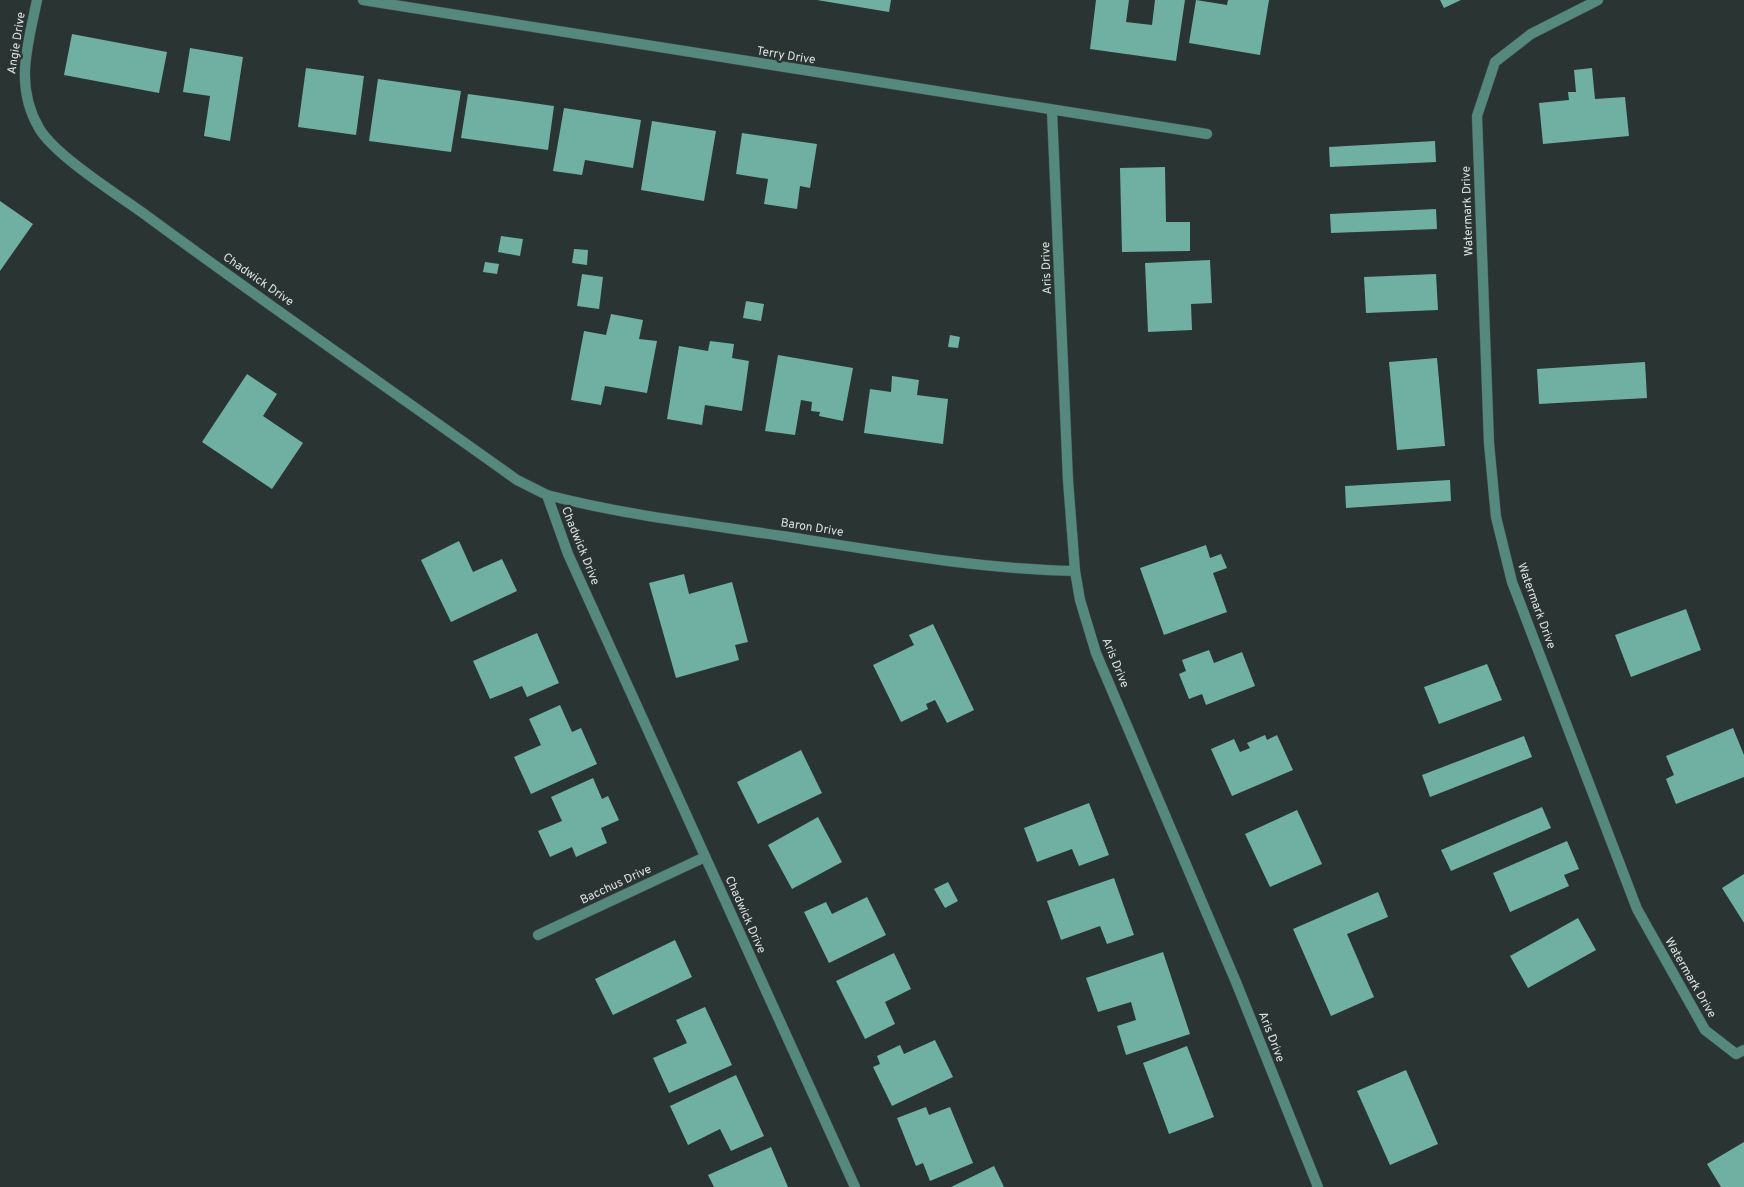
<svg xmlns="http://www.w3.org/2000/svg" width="1744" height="1187" viewBox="0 0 1744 1187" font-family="Overpass,sans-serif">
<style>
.building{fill:#70b0a2}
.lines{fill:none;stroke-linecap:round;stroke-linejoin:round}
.minor-casing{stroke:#46504e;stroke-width:11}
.minor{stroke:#56897e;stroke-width:10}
.labels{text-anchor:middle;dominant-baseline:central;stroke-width:5;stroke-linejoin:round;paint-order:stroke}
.street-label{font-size:12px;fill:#dce2e0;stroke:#2a3432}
</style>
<rect width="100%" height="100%" fill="#2a3432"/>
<g class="building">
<polygon points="817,0 891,0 889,12"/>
<polygon points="1096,0 1129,0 1126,22 1152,25 1155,0 1185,0 1176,61 1090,49"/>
<polygon points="1196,0 1227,5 1228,0 1269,0 1260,55 1189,43"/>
<polygon points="1440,0 1461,0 1444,8"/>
<polygon points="72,34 167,52 159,93 64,75"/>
<polygon points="190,48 243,57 230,141 204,136 210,96 183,92"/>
<polygon points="306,68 364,76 356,135 298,127"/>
<polygon points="1592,68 1595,99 1625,97 1629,136 1543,144 1539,103 1569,100 1568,92 1576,92 1574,70"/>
<polygon points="378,79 461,91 451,152 369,141"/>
<polygon points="468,94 554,106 548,150 461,138"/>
<polygon points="564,108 641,120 633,168 585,160 582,175 553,171"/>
<polygon points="652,121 716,131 704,201 641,190"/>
<polygon points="742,133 817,144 810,188 800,186 797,209 764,204 768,179 736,174"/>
<polygon points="1435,141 1436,162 1330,167 1329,147"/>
<polygon points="1165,167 1166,222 1190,222 1190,251 1122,252 1120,168"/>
<polygon points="0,201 33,224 0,271"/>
<polygon points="1436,209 1437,229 1331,233 1330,214"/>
<polygon points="501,236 523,239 520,256 498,252"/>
<polygon points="574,249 588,250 587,265 572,263"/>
<polygon points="1210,260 1212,303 1191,304 1192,330 1148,332 1145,263"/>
<polygon points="485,262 499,264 497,274 483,272"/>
<polygon points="582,274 603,277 599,309 577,306"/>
<polygon points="1436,274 1438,310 1366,313 1364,277"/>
<polygon points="746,301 764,304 761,321 743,318"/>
<polygon points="611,314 643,320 639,339 657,341 647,393 605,386 601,405 571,400 584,331 606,335"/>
<polygon points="950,335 960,337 958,348 948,347"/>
<polygon points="710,341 734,344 732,358 749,361 742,411 705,405 702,425 667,419 679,346 708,351"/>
<polygon points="778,355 853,368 843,421 819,416 820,412 811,411 812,402 801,400 795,435 765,431"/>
<polygon points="1437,358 1445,446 1397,450 1389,362"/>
<polygon points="1645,362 1647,398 1539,404 1537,369"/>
<polygon points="247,374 277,394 263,416 303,443 272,489 202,442"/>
<polygon points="892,376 919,380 917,395 948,399 943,444 864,433 870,389 891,392"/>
<polygon points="1450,480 1451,501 1346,508 1345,486"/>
<polygon points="459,541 473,572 502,559 517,591 451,622 421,560"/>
<polygon points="1206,545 1210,558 1221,554 1227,568 1213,573 1227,612 1164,635 1140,568"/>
<polygon points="684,574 689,594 732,582 748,642 735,645 739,660 676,678 649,583"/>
<polygon points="1686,609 1701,650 1631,677 1615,635"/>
<polygon points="933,624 974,710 947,723 935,700 926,704 928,709 901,722 873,665 914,645 909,635"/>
<polygon points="537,633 559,683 527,697 522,686 490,699 473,661"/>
<polygon points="1209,650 1214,663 1242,652 1255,686 1206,705 1202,694 1189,699 1179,674 1186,671 1182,660"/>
<polygon points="1487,664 1502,700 1439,724 1424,687"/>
<polygon points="560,705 572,732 581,728 597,764 531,794 514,757 541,745 529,719"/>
<polygon points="1733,728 1744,755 1744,777 1676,804 1666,779 1674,775 1666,756"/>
<polygon points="1265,735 1267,740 1277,735 1293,770 1232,796 1211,749 1234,739 1240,752 1250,748 1247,743"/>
<polygon points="1524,736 1532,757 1430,797 1422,775"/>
<polygon points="801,750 822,793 758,824 737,782"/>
<polygon points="593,778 602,799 608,796 619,820 601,828 607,843 576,857 572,847 550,857 538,831 562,821 551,797"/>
<polygon points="1089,803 1109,855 1079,866 1072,849 1037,862 1024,828"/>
<polygon points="1542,807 1551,828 1451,871 1441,850"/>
<polygon points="1297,810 1322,864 1270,887 1245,834"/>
<polygon points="818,817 842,862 792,889 768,845"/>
<polygon points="1567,841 1579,869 1564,875 1569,886 1510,912 1493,873"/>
<polygon points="1744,874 1744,923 1722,888"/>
<polygon points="1114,878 1134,935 1107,944 1100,926 1061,940 1047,901"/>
<polygon points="948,882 958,901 945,908 934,889"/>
<polygon points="1378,892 1388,917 1347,934 1374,997 1331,1016 1293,929"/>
<polygon points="867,897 886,935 829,963 804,912 826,902 832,914"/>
<polygon points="1578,918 1596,950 1528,988 1510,956"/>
<polygon points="675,940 692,977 613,1015 595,979"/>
<polygon points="1163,952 1190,1034 1126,1055 1117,1026 1136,1020 1131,1002 1098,1012 1086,978"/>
<polygon points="894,953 911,989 885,1002 895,1024 865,1039 836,981"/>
<polygon points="705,1007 732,1065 669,1093 653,1058 687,1043 676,1020"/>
<polygon points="935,1040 953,1077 892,1106 873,1067 880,1064 877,1056 900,1045 904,1054"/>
<polygon points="1187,1046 1214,1117 1169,1134 1143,1063"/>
<polygon points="1406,1070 1438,1144 1390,1165 1357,1091"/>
<polygon points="736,1075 764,1136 731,1151 720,1129 688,1145 670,1106"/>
<polygon points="926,1107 929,1115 950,1107 973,1163 930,1181 923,1163 916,1166 897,1118"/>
<polygon points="1744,1142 1744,1187 1721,1187 1707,1164"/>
<polygon points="771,1147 788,1187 714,1187 708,1175"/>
<polygon points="994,1166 1004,1187 951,1187"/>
</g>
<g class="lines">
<defs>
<g id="minor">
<path d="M37 0C28 45 14 85 39 128 55 156 120 196 147 216 269 306 394 392 517 480L547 495 568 554 855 1187"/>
<polyline points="363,0 1207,134"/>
<polyline points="1598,0 1531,34 1495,62 1477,116 1489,443 1496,517 1512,582 1637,909 1705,1030 1736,1054 1744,1050"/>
<polyline points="1052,111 1068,480 1075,571 1080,600 1096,653 1236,982 1318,1187"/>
<path d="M547 495C624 515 703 524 782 536 879 551 977 569 1075 571"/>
<polyline points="538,935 705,857"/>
</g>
</defs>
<use href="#minor" class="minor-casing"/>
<use href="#minor" class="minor"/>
</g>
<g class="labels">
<g class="street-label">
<text transform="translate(17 43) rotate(-81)">Angie Drive</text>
<text transform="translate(786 56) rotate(9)">Terry Drive</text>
<text transform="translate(1468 211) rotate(-92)">Watermark Drive</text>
<text transform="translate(1047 268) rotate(-92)">Aris Drive</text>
<text transform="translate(258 280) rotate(35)">Chadwick Drive</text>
<text transform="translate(812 528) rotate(9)">Baron Drive</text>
<text transform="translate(580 546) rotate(68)">Chadwick Drive</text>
<text transform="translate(1536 606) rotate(70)">Watermark Drive</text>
<text transform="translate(1115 663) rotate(68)">Aris Drive</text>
<text transform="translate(616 885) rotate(-25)">Bacchus Drive</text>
<text transform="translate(745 915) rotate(66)">Chadwick Drive</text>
<text transform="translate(1690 978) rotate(60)">Watermark Drive</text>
<text transform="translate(1271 1037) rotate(69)">Aris Drive</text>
</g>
</g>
</svg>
